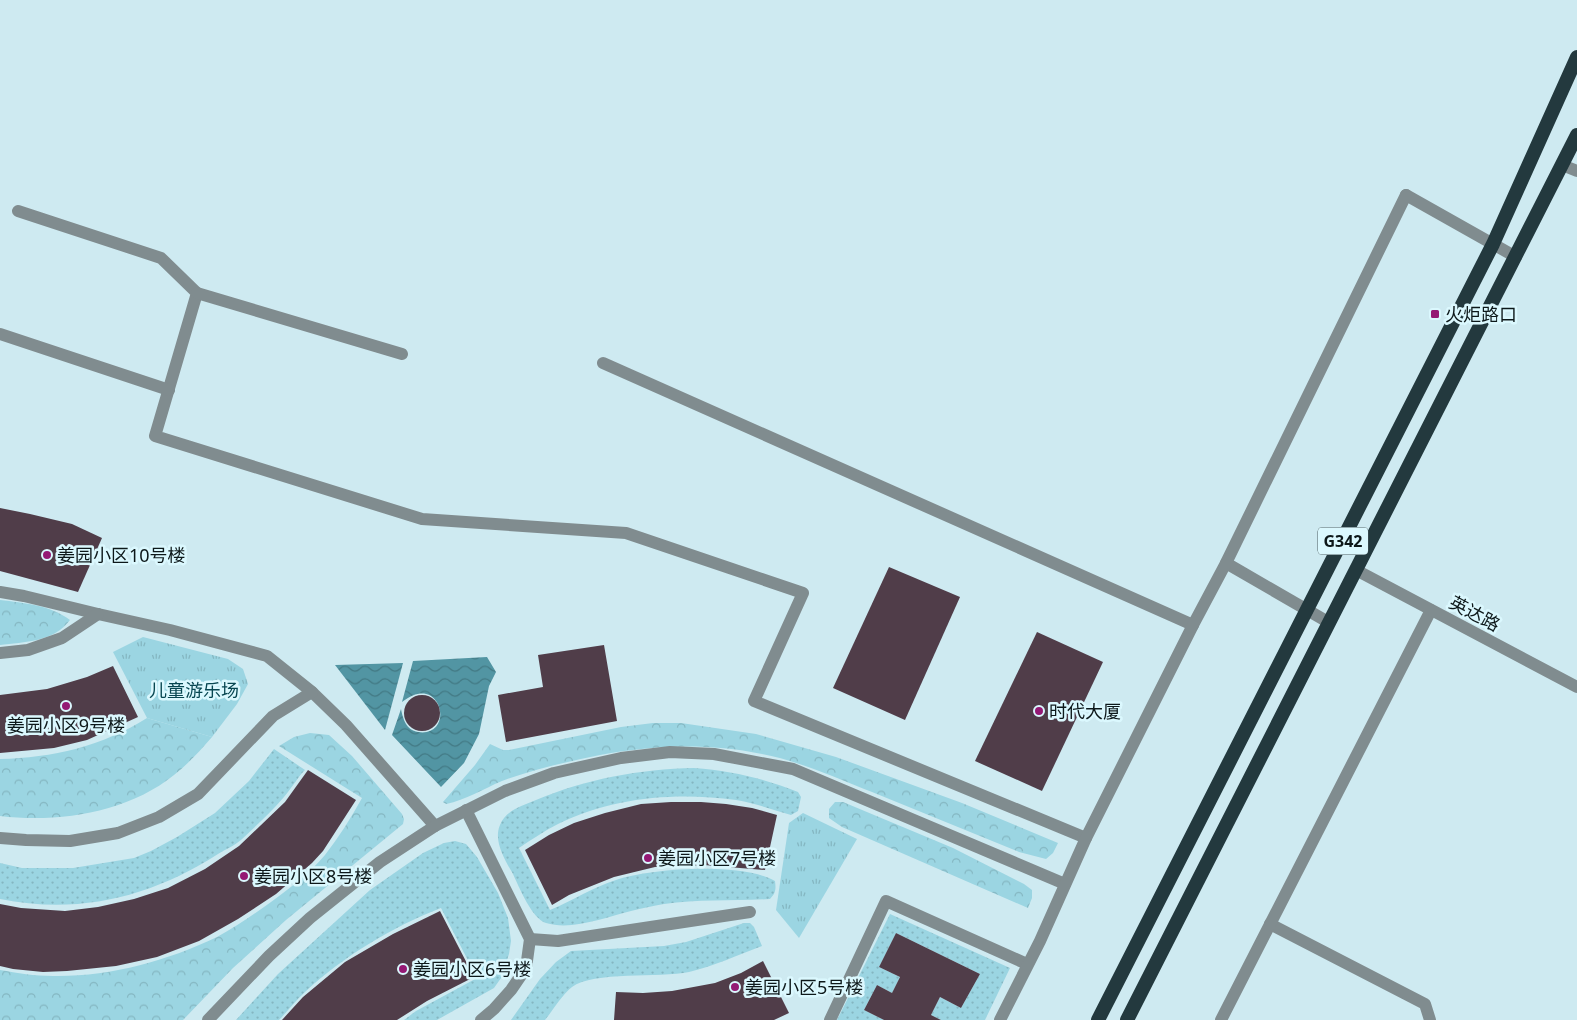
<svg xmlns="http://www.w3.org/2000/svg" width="1577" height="1020" viewBox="0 0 1577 1020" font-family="'Noto Sans','Noto Sans SC',sans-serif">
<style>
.grass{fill:url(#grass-dots)}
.forest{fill:url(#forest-crowns)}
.park{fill:url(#park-tufts)}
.water{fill:url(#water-waves)}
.building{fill:#503d49}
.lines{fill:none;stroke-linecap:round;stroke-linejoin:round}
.service{stroke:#808c8f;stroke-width:12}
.minor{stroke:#808c8f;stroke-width:12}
.tertiary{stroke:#808c8f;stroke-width:12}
.trunk{stroke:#23393e;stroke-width:14}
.poi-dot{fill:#941974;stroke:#dbf8fe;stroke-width:2}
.labels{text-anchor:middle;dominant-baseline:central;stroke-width:5;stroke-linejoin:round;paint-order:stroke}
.shield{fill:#dbf8fe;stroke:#4b5b5e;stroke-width:1}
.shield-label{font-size:16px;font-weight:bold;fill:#0d181a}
.poi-label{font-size:18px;fill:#0d181a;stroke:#dbf8fe;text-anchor:start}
.street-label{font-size:18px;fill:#0d181a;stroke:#dbf8fe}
.park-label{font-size:18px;fill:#074651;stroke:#dbf8fe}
</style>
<defs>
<pattern id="grass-dots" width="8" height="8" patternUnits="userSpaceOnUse" patternTransform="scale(1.25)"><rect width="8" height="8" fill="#9bd5e2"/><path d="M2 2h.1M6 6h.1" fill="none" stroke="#84b6c1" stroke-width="1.8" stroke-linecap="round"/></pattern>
<pattern id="forest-crowns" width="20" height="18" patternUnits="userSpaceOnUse" patternTransform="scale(1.25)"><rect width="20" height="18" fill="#9bd5e2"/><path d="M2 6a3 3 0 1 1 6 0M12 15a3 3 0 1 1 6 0" fill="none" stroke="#84b6c1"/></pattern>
<pattern id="park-tufts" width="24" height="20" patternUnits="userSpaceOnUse" patternTransform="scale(1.25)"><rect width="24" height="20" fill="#9bd5e2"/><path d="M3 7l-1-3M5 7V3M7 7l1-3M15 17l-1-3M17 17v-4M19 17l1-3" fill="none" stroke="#84b6c1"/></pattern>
<pattern id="water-waves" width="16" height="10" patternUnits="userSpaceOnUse" patternTransform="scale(1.25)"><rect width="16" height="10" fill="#5295a3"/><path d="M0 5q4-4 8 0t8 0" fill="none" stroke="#427984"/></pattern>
</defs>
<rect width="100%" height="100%" fill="#ceeaf1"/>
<g class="grass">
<path d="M274 749 305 770C297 778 292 788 284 797 271 812 256 826 241 840 234 846 226 849 218 854 151 897 79 915 0 899V863L22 868H73L134 858 151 851 177 837 215 813 249 781Z"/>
<path d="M694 768C732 771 763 778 798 792L801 797 798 811 791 815C773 810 755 803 736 800 676 792 613 797 558 824 544 831 531 840 519 848L550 910C572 901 593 887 616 880 652 868 742 862 775 881 776 889 776 893 770 899 734 901 699 899 664 904 653 906 642 908 631 911 606 917 572 931 546 923 532 919 519 887 513 874 505 860 493 841 500 825 506 810 522 806 536 800 586 779 640 769 694 768Z"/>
<path d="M455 841 466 844 477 857 498 893 508 918 511 941 509 954 501 978 494 988 437 1020H404L416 1011 477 978 441 908C392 927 344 956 305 992 296 1000 288 1011 279 1020H236L278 974 370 890 423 853 444 843Z"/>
<polygon points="890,914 1010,968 985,1020 941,1020 931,1015 940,997 961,1008 980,974 896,933 879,967 900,977 892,993 877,985 864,1010 884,1020 837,1020"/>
<path d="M744 923H750L754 927 762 946C738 955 714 966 689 972 660 978 593 971 572 987 562 995 553 1010 545 1020H511L540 979 556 962 571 951 664 946 686 942Z"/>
</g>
<g class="forest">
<path d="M0 600C24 603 50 605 70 620 54 642 24 642 0 645Z"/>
<path d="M147 718 212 737C200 751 188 764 174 775 127 813 58 823 0 816V759C52 758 103 746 147 718Z"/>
<path d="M653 723H681L756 734 836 757 962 803 1058 843 1053 853 1046 859 1019 852C970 832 921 812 872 792 836 778 799 761 762 754 707 743 655 745 600 755 567 762 534 769 502 781 483 789 466 800 446 804L443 802 475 765 490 744 503 750H509L621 727Z"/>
<path d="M310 733 329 735 352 756 402 814 404 819 403 824 286 920 233 968 183 1020H0V970C17 973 35 976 53 976 109 977 167 961 217 937 236 927 254 914 271 902 290 888 310 873 325 855 339 837 351 818 362 798L279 746 294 737Z"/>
<polygon points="835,802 843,802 953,848 1024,884 1032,890 1032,898 1028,908 842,827 829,818 829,809"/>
</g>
<g class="park">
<polygon points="143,637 228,659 243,669 248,684 237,704 212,737 147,718 113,652"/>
<polygon points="803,813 857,839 799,938 776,910 789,823"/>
</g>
<g class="water">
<path d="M487 657 496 672 489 686 479 734 464 763 441 787 392 735 401 709C403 719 406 730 418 732 456 738 442 670 402 702L413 661Z"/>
<polygon points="403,663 385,730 335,665"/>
</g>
<g class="building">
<polygon points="0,508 30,514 72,524 102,538 78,592 0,571"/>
<polygon points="889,567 960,597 905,720 833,688"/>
<polygon points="1037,632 1103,662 1042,791 975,761"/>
<polygon points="604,645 617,721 506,742 498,695 543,687 538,655"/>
<polygon points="113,666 138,717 87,740 54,748 0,753 0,695 47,689 87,677"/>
<circle cx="422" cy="713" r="18"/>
<polygon points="308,770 356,800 323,851 312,863 276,894 238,919 199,941 157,957 116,966 67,971 43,972 13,969 0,966 0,904 21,908 65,911 98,907 134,899 168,888 205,869 239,846 285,802"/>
<polygon points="671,802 701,802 726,804 752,808 777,815 765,870 704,865 655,867 614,877 569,895 552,905 525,850 549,835 574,823 605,813 641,804"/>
<polygon points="440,911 474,977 427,1001 397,1020 282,1020 303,997 345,962 393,934"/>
<polygon points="896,933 980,974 961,1008 940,997 931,1015 941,1020 884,1020 864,1010 877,985 892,993 900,977 879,967"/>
<polygon points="763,961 789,1013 774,1020 614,1020 616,992 643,993 672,991 715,983 741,973"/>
</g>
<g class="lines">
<g class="service">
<polyline points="1406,195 1516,257"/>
<polyline points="1226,563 1328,622"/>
</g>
<g class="minor">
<polyline points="1562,165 1577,171"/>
<polyline points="18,211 161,258 197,293 155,436 422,519 626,533 803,593 754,701 1086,838"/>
<polyline points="197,293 402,354"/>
<polyline points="0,334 169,390"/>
<polyline points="603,363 1193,625"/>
<polyline points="0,592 24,596 98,614 170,630 267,656 312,692 346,725 435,826"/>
<polyline points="0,653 28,650 62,638 98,614"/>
<polyline points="466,810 530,939 526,968 511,990 494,1009 481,1020"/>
<polyline points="0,838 26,840 70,841 118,833 159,817 198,794 273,716 312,692"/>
<polyline points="1270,924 1425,1004 1430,1020"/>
<polyline points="530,939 558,941 750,912"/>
<polyline points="208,1020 269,956 310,918 380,862 435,826 505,791 554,773 621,758 670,752 714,754 793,769 1065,884"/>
<polyline points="830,1020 886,901 1027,964"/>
<polyline points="1000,1020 1040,941 1086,838 1193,625 1226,563 1406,195"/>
<polyline points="1221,1020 1431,610"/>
</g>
<polyline class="tertiary" points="1356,570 1577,687"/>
<g class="trunk">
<polyline points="1098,1020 1493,244 1577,57"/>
<polyline points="1127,1020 1577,135"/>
</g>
</g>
<g class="poi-dot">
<rect x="1430" y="309" width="10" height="10" rx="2.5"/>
<circle cx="47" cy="555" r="5"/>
<circle cx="66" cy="706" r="5"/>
<circle cx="1039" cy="711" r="5"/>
<circle cx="648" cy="858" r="5"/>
<circle cx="244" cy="876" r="5"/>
<circle cx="403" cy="969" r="5"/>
<circle cx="735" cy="987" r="5"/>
</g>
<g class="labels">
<rect class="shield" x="1318" y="527.5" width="50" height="27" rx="4"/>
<g class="shield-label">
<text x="1343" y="541">G342</text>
</g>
<g class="poi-label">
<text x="1445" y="314">火炬路口</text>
<text x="57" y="555">姜园小区10号楼</text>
<text x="1049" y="711">时代大厦</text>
<text x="66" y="725" text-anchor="middle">姜园小区9号楼</text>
<text x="658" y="858">姜园小区7号楼</text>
<text x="254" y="876">姜园小区8号楼</text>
<text x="413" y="969">姜园小区6号楼</text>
<text x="745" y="987">姜园小区5号楼</text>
</g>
<g class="street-label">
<text transform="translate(1475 613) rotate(28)">英达路</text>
</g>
<g class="park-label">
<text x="194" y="690">儿童游乐场</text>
</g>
</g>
</svg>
